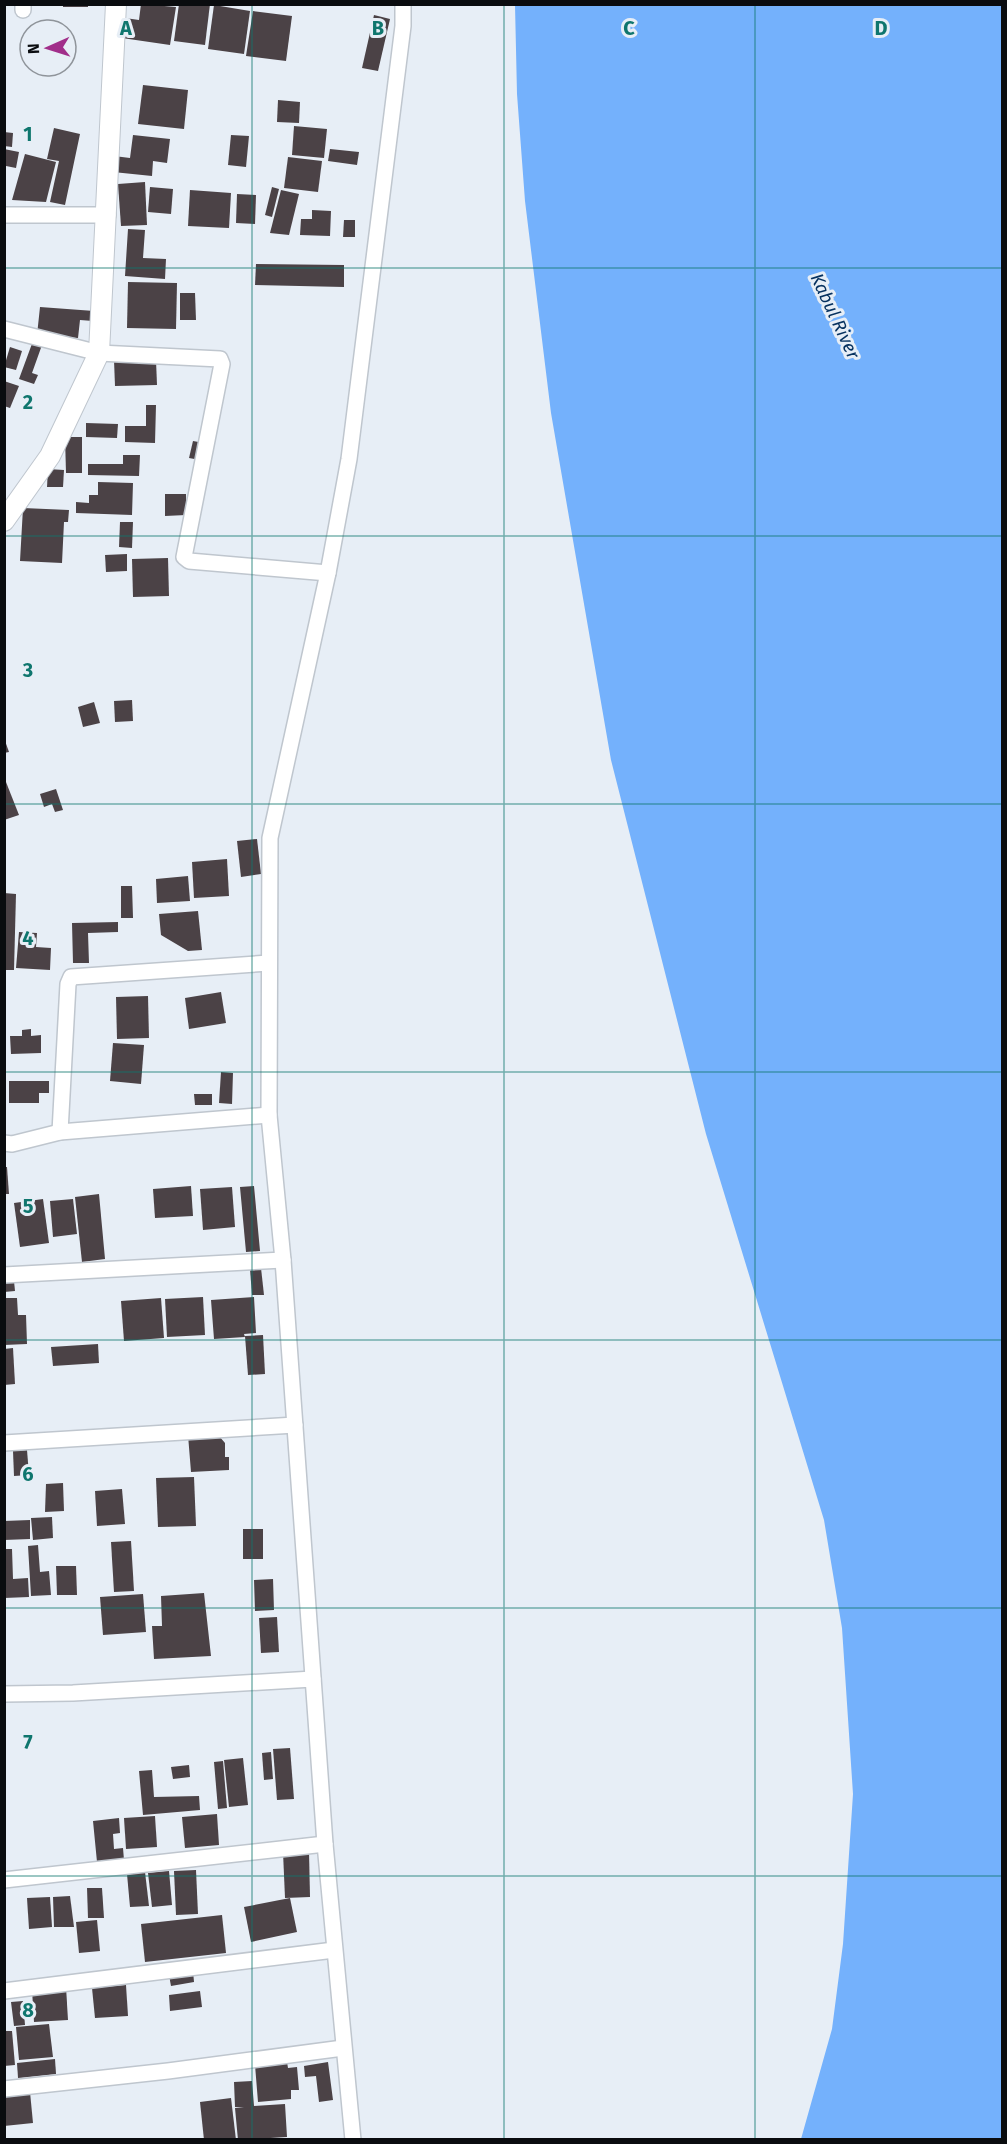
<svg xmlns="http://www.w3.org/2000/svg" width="1007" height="2144" viewBox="0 0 1007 2144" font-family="'Fira Sans',sans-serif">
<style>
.water{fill:#74b1fc}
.building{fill:#4b4246}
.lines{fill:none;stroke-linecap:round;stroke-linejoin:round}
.minor-casing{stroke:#bfc6ce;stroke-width:18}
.tertiary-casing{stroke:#bfc6ce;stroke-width:22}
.minor{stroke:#fff;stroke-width:15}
.tertiary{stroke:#fff;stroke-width:20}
.grid{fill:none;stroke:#0f766e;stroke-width:1.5;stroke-opacity:0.55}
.labels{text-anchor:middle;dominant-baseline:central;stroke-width:6;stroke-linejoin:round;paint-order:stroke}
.water-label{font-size:18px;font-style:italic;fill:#073260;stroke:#e7eef6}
.grid-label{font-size:20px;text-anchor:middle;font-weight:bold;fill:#0f766e;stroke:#e7eef6;stroke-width:6;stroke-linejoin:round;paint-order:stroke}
</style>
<rect width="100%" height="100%" fill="#e7eef6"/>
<polygon class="water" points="515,5 1002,5 1002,2139 801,2139 832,2029 843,1944 853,1794 842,1628 824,1520 706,1134 611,760 551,413 525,201 517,94"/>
<g class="building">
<rect x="63" y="4" width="25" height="3"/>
<polygon points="141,4 176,7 170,45 122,38 125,18 139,20"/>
<polygon points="179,4 210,4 205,45 174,41"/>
<polygon points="214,5 250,11 244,54 208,49"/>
<polygon points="253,11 292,16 286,61 246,56"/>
<polygon points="374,15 390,19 378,71 362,68"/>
<polygon points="143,85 188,90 184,129 138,124"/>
<polygon points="278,100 300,102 299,123 277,122"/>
<polygon points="294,126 327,129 324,158 292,155"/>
<polygon points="54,128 80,134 65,205 50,202 59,161 47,159"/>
<polygon points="4,132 13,133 12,147 4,146"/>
<polygon points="133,135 170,139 167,163 153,161 152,176 113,172 114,156 130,158"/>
<polygon points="231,135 249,136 246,167 228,165"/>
<polygon points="4,149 19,152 16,168 6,166 4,170"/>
<polygon points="330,149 359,152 357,165 328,161"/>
<polygon points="25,154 56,162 46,202 12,200"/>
<polygon points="288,157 322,161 318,192 284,188"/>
<polygon points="145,182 147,225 121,226 118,184"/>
<polygon points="150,187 173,189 171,214 148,212"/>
<polygon points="272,187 279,189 272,217 265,215"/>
<polygon points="190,190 231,193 229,228 188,226"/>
<polygon points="281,190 299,194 289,235 270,233"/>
<polygon points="237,194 256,195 255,224 236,223"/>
<polygon points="312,210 331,211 330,236 300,235 301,219 312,219"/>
<polygon points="344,220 355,220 355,237 343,237"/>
<polygon points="128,229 145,230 143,258 166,259 165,279 125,276"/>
<polygon points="256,264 344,265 344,287 255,285"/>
<polygon points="128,282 177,283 176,329 127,328"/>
<polygon points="180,293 195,293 196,320 180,320"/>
<polygon points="40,307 94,311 93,321 80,320 78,338 37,335"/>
<polygon points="33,341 42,345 32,373 38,375 34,384 19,379"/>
<polygon points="10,347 22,351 16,370 4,367"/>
<polygon points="114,360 156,360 157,385 115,386"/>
<polygon points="4,381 19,386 10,408 4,406"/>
<polygon points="146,405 156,405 155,443 125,442 125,426 146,426"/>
<polygon points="86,423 118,424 117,438 86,437"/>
<polygon points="65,437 82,437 82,473 66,473"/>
<polygon points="193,441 204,443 200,460 189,458"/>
<polygon points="123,455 140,455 139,476 88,475 88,464 123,464"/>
<polygon points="48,469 64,470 63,487 47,487"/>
<polygon points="98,482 133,483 132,515 76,513 76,502 89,503 89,495 98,495"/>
<polygon points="165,494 186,494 186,515 165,516"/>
<polygon points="23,508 69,510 68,522 64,522 62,563 20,561"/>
<polygon points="120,522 133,522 132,548 119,547"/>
<polygon points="127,554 127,571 106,572 105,555"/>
<polygon points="168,558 169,596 133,597 132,559"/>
<polygon points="132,700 133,721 115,722 114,701"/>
<polygon points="94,702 100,723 83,727 78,707"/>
<polygon points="4,738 9,752 4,753"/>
<polygon points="4,777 19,815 4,820"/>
<polygon points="56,789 63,810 55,812 52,804 44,807 40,794"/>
<polygon points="257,839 261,874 241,877 237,841"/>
<polygon points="227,859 229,896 194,898 192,862"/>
<polygon points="188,876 190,901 157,903 156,879"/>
<polygon points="121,886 132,886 133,918 121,918"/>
<polygon points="4,893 16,894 14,970 4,970"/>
<polygon points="198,911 202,950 188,951 161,935 159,914"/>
<polygon points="118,922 118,932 88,933 89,963 73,963 72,923"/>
<polygon points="19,932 37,933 36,947 51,948 50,970 16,968"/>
<polygon points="221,992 226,1023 189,1029 185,998"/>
<polygon points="148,996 149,1038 117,1039 116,997"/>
<polygon points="31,1029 31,1036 41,1035 41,1053 11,1054 10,1036 22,1036 22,1030"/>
<polygon points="113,1043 144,1045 141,1084 110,1081"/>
<polygon points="221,1072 233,1073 232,1104 219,1103"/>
<polygon points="9,1081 49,1081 49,1093 39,1093 39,1103 9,1103"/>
<polygon points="194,1094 212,1094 212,1105 195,1105"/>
<polygon points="4,1167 7,1167 9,1194 4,1194"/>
<polygon points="191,1186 193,1216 155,1218 153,1189"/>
<polygon points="254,1186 260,1251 246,1252 240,1187"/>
<polygon points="232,1187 235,1227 203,1230 200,1189"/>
<polygon points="99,1194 105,1259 82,1262 75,1197"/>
<polygon points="43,1199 49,1243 20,1247 14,1203"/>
<polygon points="73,1199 77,1234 53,1237 50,1201"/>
<polygon points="261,1268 264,1295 252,1295 250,1269"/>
<polygon points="14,1281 15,1291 4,1292 4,1282"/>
<polygon points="203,1297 205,1335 167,1337 165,1299"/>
<polygon points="254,1297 256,1333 244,1334 245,1337 214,1339 211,1300"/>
<polygon points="4,1298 17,1298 18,1315 26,1315 27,1344 4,1345"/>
<polygon points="161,1298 164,1338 124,1341 121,1301"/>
<polygon points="263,1335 265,1374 248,1375 245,1336"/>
<polygon points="98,1344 99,1363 53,1366 51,1347"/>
<polygon points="13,1348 15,1384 4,1385 4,1349"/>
<polygon points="188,1435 219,1436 225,1443 225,1457 229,1457 229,1470 191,1472"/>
<polygon points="27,1450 29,1475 14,1476 13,1451"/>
<polygon points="194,1477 196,1526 158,1527 156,1478"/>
<polygon points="63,1483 64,1511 45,1512 46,1484"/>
<polygon points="122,1489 125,1524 97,1526 95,1491"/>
<polygon points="52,1517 53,1538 33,1540 31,1518"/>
<polygon points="30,1520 30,1539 4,1540 4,1521"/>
<rect x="243" y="1529" width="20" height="30"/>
<polygon points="131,1541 134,1591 114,1592 111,1542"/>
<polygon points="38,1545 40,1572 49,1571 51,1595 31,1596 28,1546"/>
<polygon points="4,1549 12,1549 13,1579 28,1578 29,1597 4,1598"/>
<polygon points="56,1566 76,1566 77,1595 57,1595"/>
<polygon points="273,1579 274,1610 255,1611 254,1580"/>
<polygon points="204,1593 211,1656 154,1659 152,1626 162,1626 161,1596"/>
<polygon points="143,1594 146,1632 103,1635 100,1597"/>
<polygon points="277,1617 279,1652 261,1653 259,1618"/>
<polygon points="290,1748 294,1799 277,1800 273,1749"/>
<polygon points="271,1752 273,1779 264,1780 262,1753"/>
<polygon points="243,1758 248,1805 229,1807 224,1760"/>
<polygon points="223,1761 227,1808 218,1809 214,1762"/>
<polygon points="189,1765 190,1777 173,1779 171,1767"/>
<polygon points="152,1770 154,1797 199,1796 200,1810 143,1815 139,1771"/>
<polygon points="217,1814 219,1845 185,1848 182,1817"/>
<polygon points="155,1816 157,1847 126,1849 124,1818"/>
<polygon points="119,1818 120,1833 113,1834 114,1849 123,1848 124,1860 97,1862 93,1821"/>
<polygon points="309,1851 310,1897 285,1898 283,1852"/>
<polygon points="196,1870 198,1914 176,1915 174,1871"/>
<polygon points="169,1871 172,1905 152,1907 148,1873"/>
<polygon points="145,1872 149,1906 130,1907 127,1874"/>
<polygon points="87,1888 102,1888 104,1918 88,1918"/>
<polygon points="70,1896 74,1927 54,1927 53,1897"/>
<polygon points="50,1897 52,1927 29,1929 27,1898"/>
<polygon points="290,1898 297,1932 251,1942 244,1907"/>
<polygon points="222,1915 226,1953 145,1962 141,1924"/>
<polygon points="97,1920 100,1951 79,1953 76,1922"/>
<polygon points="193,1971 194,1982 171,1986 169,1975"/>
<polygon points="126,1985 128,2016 95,2018 92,1988"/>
<polygon points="66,1987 68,2020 34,2022 32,1990"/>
<polygon points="200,1991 202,2007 170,2011 169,1995"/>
<polygon points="23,2001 25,2025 14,2026 11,2002"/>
<polygon points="49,2024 53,2057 19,2060 16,2027"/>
<polygon points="4,2031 12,2031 15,2065 4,2066"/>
<polygon points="55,2059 56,2074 18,2078 17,2063"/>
<polygon points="287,2062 288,2068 297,2067 299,2090 291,2090 291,2099 258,2102 255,2065"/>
<polygon points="328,2062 333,2100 319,2102 316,2076 305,2077 304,2066"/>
<polygon points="252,2081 254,2106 285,2104 287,2137 238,2140 235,2108 244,2107 235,2107 234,2082"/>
<polygon points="30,2092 33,2123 4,2126 4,2094"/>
<polygon points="231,2098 236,2140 204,2140 200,2102"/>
</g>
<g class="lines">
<defs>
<g id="minor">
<polyline points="23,10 23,4"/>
<polyline points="4,215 108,215"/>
<polyline points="4,329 99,353 220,359 222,364 184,557 189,561 328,573"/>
<polyline points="60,1132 68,984 71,977 269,963"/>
<polyline points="4,1143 12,1144 60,1132 269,1115"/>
<polyline points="4,1275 283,1260"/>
<polyline points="4,1443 295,1425"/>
<polyline points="4,1694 73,1693 313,1679"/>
<polyline points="4,1880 325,1844"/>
<polyline points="4,1991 334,1950"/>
<polyline points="4,2089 168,2071 343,2048"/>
<polyline points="353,2140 325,1844 283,1260 269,1115 270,838 328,573 349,459 403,26 403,4"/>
</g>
<polyline id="tertiary" points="4,521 50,456 99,353 116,4"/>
</defs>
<use href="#minor" class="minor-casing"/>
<use href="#tertiary" class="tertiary-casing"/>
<use href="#minor" class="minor"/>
<use href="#tertiary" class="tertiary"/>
</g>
<path class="grid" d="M252 4V2140M504 4V2140M755 4V2140M4 268H1002M4 536H1002M4 804H1002M4 1072H1002M4 1340H1002M4 1608H1002M4 1876H1002"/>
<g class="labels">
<g class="water-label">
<text transform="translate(835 316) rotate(65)">Kabul River</text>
</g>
</g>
<g class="grid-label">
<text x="126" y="35">A</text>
<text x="378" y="35">B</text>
<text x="629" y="35">C</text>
<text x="881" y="35">D</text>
<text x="28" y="141">1</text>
<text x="28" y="409">2</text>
<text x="28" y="677">3</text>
<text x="28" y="945">4</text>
<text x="28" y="1213">5</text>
<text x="28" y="1481">6</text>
<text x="28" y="1749">7</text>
<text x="28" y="2017">8</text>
</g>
<rect width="1007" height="2144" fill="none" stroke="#0a0c0f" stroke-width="12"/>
<g transform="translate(48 48) rotate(267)"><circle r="28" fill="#e7eef6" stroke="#8f949a" stroke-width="1.5"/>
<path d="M0-4.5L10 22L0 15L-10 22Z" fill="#a12e8a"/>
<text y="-9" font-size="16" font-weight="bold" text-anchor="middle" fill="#0a0c0f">N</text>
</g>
</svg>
